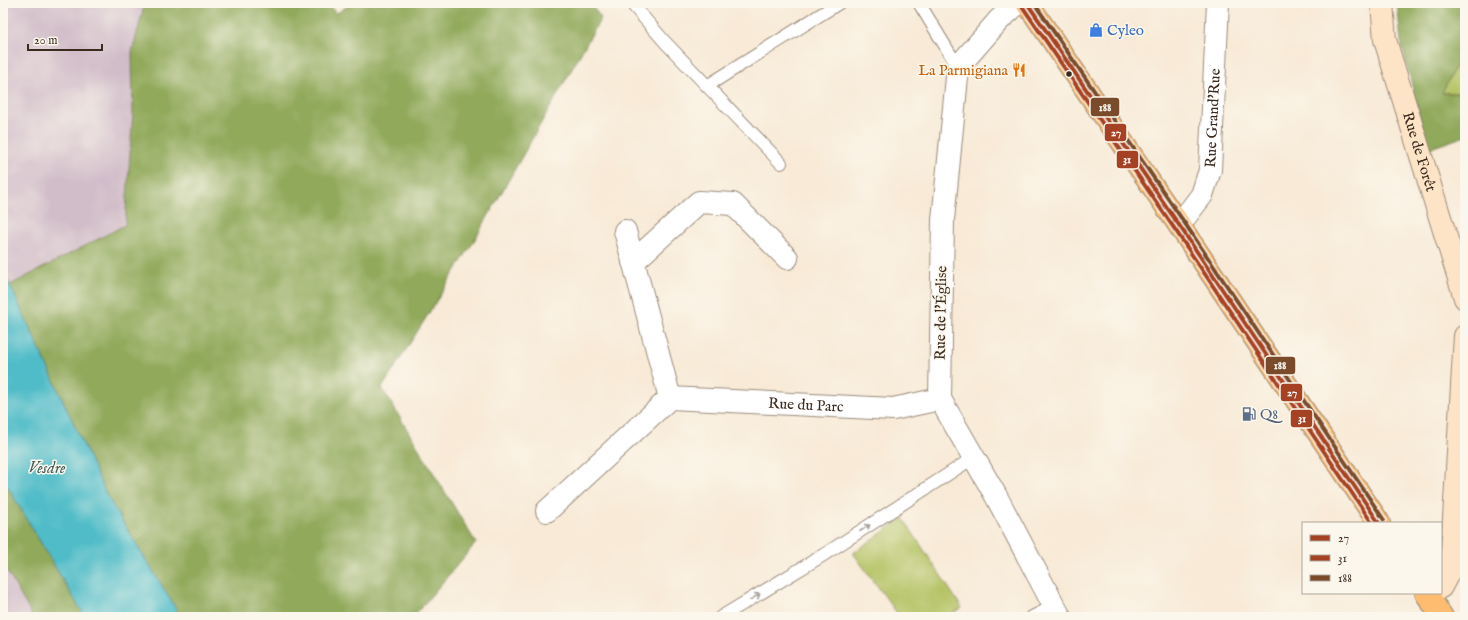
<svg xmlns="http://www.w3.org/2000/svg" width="1468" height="620" viewBox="0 0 1468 620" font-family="'IM FELL English',serif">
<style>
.industrial{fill:#d1bdc9}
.green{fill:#b5c365;stroke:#787642}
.forest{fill:#90a95a;stroke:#666a3c}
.water{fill:#4fbcc8;stroke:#457373}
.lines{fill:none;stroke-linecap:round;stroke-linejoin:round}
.lane-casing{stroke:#9a8a7a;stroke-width:14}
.street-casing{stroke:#9a8a7a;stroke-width:24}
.secondary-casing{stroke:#9a8a7a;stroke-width:24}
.primary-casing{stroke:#9a8a7a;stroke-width:24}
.lane{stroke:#fff;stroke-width:12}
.street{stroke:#fff;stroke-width:22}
.secondary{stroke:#fee4c6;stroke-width:22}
.primary{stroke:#fdbc70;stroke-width:22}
.bus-1-casing{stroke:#fbf7ec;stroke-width:7}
.bus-2-casing{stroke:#fbf7ec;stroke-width:7}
.bus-3-casing{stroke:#fbf7ec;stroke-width:7}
.bus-1{stroke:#a64224;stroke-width:4}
.bus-2{stroke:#a64224;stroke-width:4}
.bus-3{stroke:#7a4b2a;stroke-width:4}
.oneway{stroke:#a79f9a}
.bus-dot{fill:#3b2a1e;stroke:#fbf7ec;stroke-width:1.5}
.labels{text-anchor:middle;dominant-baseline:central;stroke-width:3;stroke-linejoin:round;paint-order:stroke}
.shop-label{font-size:15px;fill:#366cbe;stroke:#fbf7ec;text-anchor:start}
.food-label{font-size:15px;fill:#c56008;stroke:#fbf7ec;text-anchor:end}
.street-label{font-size:15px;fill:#3b2a1e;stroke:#fbf7ec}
.service-label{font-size:15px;fill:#4e5e75;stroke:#fbf7ec;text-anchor:start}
.water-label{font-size:16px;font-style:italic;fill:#425d5a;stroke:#fbf7ec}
.line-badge{stroke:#fbf7ec;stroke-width:1.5}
.badge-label{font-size:11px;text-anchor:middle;font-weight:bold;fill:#fff}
</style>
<rect width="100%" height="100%" fill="#fbf7ec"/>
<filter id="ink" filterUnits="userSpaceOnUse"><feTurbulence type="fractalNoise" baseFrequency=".025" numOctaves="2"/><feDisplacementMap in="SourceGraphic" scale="8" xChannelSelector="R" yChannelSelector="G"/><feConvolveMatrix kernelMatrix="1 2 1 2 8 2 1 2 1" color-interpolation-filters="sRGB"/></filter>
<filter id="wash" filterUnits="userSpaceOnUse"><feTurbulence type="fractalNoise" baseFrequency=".012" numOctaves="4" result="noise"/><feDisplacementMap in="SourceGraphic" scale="16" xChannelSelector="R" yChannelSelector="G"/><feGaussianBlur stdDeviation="0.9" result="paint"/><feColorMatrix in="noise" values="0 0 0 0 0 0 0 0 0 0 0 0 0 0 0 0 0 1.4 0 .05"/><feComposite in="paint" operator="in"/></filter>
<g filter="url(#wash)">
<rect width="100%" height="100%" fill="#f8ead7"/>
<g class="industrial">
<polygon points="3,3 145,3 132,52 133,112 125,225 10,285 3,270"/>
<polygon points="3,564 33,617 3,617"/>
</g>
<g class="green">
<polygon points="1465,49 1465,93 1441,93 1463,51"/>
<polygon points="903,518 962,608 946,617 900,617 853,553"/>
</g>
<g class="forest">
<polygon points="145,3 325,3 337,13 352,3 590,3 601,18 474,241 382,388 476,543 413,617 181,617 107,496 10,285 125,225 133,112 132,52"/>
<polygon points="1397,3 1465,3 1465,49 1463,51 1442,93 1465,93 1465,136 1428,149 1401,42"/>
<polygon points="3,479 85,617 33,617 3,564"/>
</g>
<polygon class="water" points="3,270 107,496 181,617 85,617 3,479"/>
</g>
<g filter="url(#ink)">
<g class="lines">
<defs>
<g id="lane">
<polyline points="631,3 665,42 781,163"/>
<polyline points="919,3 958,67"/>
<polyline points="707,86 839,3"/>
<polyline points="721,617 825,554 973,458"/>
<polyline points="1032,617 1054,606"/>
</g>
<g id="street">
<polyline points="1018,3 999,20 958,67 943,220 940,399 996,496 1060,617"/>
<path id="s1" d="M1179 225 1202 195 1210 170 1218 3"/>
<polyline points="625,231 670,398"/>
<polyline points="633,262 699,202 733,204 787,258"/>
<path id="s2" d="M547 511 670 398 893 409 940 399"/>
</g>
<g id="secondary">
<path id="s3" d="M1382 3 1385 40 1465 298"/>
<polyline points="1441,587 1451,568 1465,336"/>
</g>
<g id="primary">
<polyline points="1027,3 1179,225 1379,523"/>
<polyline points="1426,593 1442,617"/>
</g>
</defs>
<use href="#lane" class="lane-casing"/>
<use href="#street" class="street-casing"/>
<use href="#secondary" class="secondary-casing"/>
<use href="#primary" class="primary-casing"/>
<use href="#lane" class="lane"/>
<use href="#street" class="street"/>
<use href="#secondary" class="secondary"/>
<use href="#primary" class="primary"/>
<defs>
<polyline id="bus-1" points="1027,3 1179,225 1379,523"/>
<polyline id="bus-2" points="1022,6 1174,228 1372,523"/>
<polyline id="bus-3" points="1034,3 1184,222 1384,520"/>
</defs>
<use href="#bus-1" class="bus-1-casing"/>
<use href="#bus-2" class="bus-2-casing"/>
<use href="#bus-3" class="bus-3-casing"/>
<use href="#bus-1" class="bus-1"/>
<use href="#bus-2" class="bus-2"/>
<use href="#bus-3" class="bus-3"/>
</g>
<defs><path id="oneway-shaft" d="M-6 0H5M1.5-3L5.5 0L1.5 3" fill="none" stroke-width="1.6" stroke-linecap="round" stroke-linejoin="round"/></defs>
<g class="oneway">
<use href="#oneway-shaft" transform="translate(865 528) rotate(-33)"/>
<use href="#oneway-shaft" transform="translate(755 597) rotate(-31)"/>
</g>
</g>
<defs>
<symbol id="shop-bare" viewBox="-9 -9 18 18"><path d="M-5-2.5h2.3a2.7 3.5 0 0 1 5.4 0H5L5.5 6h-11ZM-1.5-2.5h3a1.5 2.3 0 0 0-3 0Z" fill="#3f7fe0" stroke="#fbf7ec" stroke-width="2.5" paint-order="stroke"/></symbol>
<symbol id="restaurant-bare" viewBox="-9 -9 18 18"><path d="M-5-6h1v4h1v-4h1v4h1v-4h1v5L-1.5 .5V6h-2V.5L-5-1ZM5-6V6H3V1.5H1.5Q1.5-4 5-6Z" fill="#e8710a" stroke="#fbf7ec" stroke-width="2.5" paint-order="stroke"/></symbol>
<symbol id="fuel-bare" viewBox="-9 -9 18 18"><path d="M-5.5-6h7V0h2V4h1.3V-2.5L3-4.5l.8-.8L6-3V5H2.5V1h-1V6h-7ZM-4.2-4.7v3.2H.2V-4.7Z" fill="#5c6f8a" stroke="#fbf7ec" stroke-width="2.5" paint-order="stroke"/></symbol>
</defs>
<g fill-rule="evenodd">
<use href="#shop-bare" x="1086" y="20" width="20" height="20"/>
<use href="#restaurant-bare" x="1009" y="60" width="20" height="20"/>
<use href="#fuel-bare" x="1239" y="404" width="20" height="20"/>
</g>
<circle class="bus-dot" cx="1069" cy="74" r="3.5"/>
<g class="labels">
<g class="shop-label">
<text x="1107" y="30">Cyleo</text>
</g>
<g class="food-label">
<text x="1008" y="70">La Parmigiana</text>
</g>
<g class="street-label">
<text stroke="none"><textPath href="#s1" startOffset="116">Rue Grand'Rue</textPath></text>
<text stroke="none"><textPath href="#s3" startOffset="154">Rue de Forêt</textPath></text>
<text transform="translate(941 313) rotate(-89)">Rue de l'Église</text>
<text stroke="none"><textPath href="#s2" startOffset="303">Rue du Parc</textPath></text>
</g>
<g class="service-label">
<text x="1260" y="414">Q8</text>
</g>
<g class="water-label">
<text x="47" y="469">Vesdre</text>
</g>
</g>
<g class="line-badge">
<rect x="1090" y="97" width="30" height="20" rx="4" fill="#7a4b2a"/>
<rect x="1104" y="123" width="23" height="19" rx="4" fill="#a64224"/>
<rect x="1116" y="150" width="23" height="19" rx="4" fill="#a64224"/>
<rect x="1265" y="356" width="31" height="19" rx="4" fill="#7a4b2a"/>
<rect x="1280" y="383" width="23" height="19" rx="4" fill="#a64224"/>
<rect x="1290" y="409" width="23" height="19" rx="4" fill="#a64224"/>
</g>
<g class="badge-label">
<text x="1105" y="111">188</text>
<text x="1116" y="136">27</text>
<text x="1127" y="163">31</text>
<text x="1280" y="369">188</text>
<text x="1292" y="396">27</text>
<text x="1302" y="422">31</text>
</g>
<rect width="1468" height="620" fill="none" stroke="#fbf7ec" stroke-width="16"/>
<rect x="1302" y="522" width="140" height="72" fill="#fbf7ec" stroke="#aea59a"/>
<rect x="1310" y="535" width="20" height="6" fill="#a64224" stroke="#aea59a"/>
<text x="1338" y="542" font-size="12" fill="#3b2a1e">27</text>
<rect x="1310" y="555" width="20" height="6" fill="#a64224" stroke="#aea59a"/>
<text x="1338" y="562" font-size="12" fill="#3b2a1e">31</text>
<rect x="1310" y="575" width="20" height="6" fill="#7a4b2a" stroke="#aea59a"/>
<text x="1338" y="582" font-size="12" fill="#3b2a1e">188</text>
<path d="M28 44v6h74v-6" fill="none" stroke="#3b2a1e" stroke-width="2"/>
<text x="34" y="44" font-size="12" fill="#3b2a1e" stroke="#fbf7ec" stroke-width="3" paint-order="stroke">20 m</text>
</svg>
